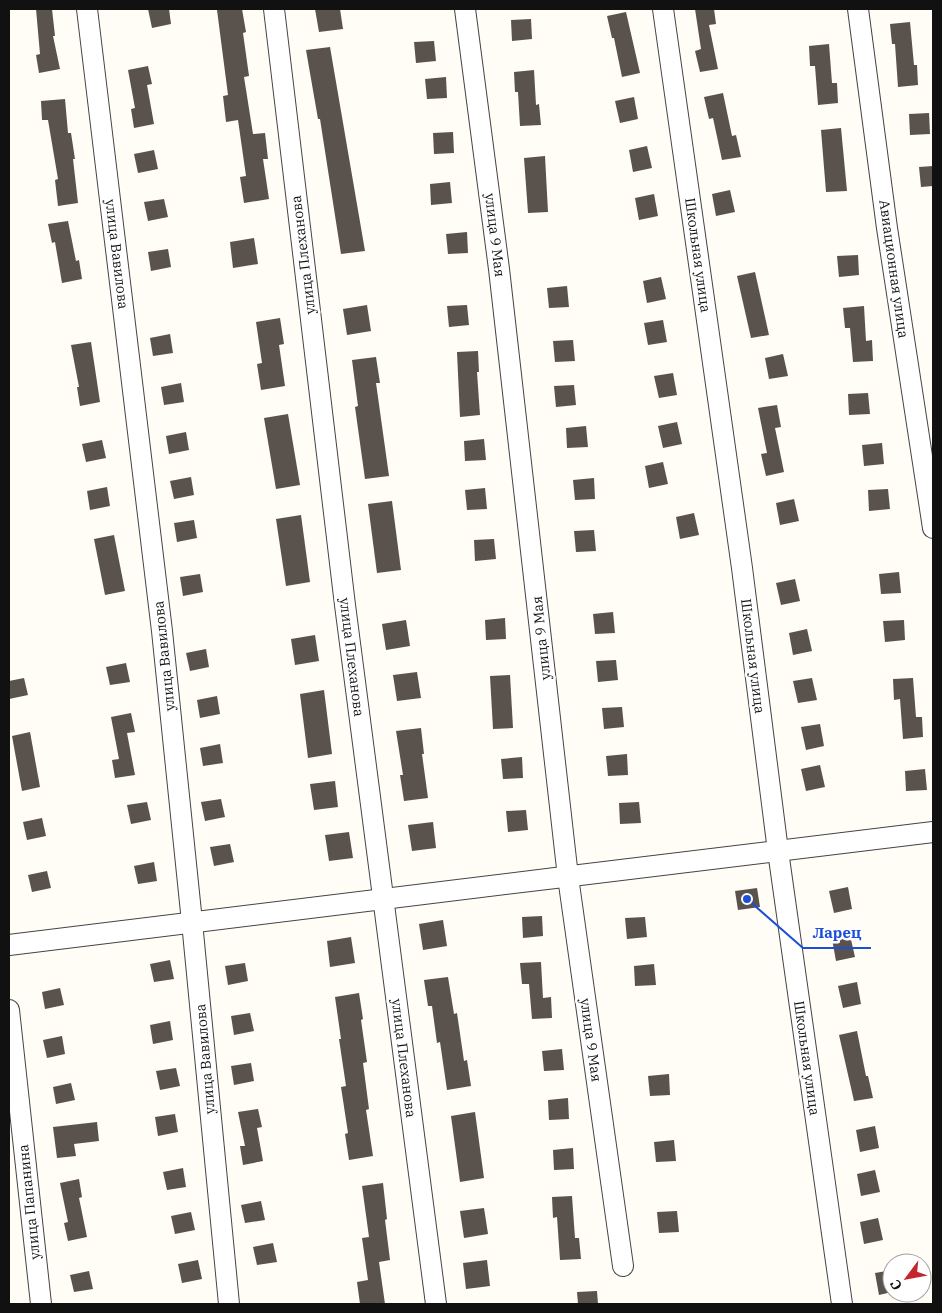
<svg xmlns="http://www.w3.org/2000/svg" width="942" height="1313" viewBox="0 0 942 1313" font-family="'IBM Plex Serif',serif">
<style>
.building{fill:#5a524d}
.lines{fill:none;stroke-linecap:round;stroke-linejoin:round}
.minor-casing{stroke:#444;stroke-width:22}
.minor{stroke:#fff;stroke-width:20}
.labels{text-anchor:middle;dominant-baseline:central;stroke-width:5;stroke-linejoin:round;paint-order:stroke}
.street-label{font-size:14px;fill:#111;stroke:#fff}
.leader{fill:none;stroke:#1d4ed8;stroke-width:2}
.callout-dot{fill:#1d4ed8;stroke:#fff;stroke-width:2}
.callout-label{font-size:15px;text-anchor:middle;font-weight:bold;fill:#1d4ed8;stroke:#fff;stroke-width:5;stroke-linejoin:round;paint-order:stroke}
</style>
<rect width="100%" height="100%" fill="#fffdf5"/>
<g class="building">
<polygon points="36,9 52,9 55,36 53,36 60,69 39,73 36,55 40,54"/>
<polygon points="148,9 169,9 171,24 152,28"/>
<polygon points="225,9 242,9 246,32 243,33 249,76 244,77 253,134 265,133 268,159 263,159 269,199 244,203 240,177 246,176 238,120 226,122 223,96 228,95 217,10"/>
<polygon points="315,9 340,9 343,29 319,32"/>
<polygon points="695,9 714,9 716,24 709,25 718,69 700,72 695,51 701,49"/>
<polygon points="626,12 640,73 622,77 614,38 612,38 607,16"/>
<polygon points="531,19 532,39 512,41 511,20"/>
<polygon points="910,22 914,65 917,65 918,85 898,87 895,44 892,44 890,24"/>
<polygon points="434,41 436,61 416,63 414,42"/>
<polygon points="829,44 832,83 837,83 838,103 818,105 815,66 810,66 809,46"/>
<polygon points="330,47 365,251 341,254 320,119 318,119 306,50"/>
<polygon points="148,66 152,84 147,85 154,124 134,128 131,109 135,108 128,70"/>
<polygon points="534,70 536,105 539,104 541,125 520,126 518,92 515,92 514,72"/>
<polygon points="446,77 447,98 427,99 425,79"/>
<polygon points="723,93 732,136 736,135 741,157 722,160 713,118 709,119 704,97"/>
<polygon points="634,97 638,119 620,123 615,101"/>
<polygon points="65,99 68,133 71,133 75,159 73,159 78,203 58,206 55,180 58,179 48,120 42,120 41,101"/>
<polygon points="929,113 930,134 910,135 909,114"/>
<polygon points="841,128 847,191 826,192 821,130"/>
<polygon points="453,132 454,153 434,154 433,133"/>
<polygon points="647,146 652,168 633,172 629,150"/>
<polygon points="154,150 158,169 138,173 134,154"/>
<polygon points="545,156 548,212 528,213 524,158"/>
<polygon points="933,166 933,186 921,187 919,167"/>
<polygon points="450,182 452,203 431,205 430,184"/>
<polygon points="730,190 735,212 716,216 712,194"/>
<polygon points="654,194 658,216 639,220 635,198"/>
<polygon points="164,199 168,217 148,221 144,202"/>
<polygon points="68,221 76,261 79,260 82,279 62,283 55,242 52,243 48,224"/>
<polygon points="467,232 468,253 448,254 446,234"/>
<polygon points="254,238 258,264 233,268 230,242"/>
<polygon points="168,249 171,267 151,271 148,252"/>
<polygon points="858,255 859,275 839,277 837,256"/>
<polygon points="755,272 769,335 751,338 737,276"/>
<polygon points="661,277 666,299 647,303 643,281"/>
<polygon points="567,286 569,307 549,308 547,288"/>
<polygon points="367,305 371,331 347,335 343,309"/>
<polygon points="467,305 469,325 449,327 447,306"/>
<polygon points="864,306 866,341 872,340 873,361 853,362 850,328 845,328 843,308"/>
<polygon points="280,318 284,344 279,345 285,386 261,390 257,364 262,363 256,322"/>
<polygon points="663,320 667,342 648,345 644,323"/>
<polygon points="170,334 173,353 153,356 150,338"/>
<polygon points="573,340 575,361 555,362 553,341"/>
<polygon points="91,342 100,402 80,406 77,387 79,387 71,345"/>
<polygon points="478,351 479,372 477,372 480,415 460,417 457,352"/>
<polygon points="783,354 788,376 769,379 765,358"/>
<polygon points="376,357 380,383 376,383 389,476 365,479 355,407 358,406 352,360"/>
<polygon points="673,373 677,395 659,398 654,376"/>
<polygon points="181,383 184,402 164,405 161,387"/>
<polygon points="574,385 576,405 556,407 554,386"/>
<polygon points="868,393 870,414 849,415 848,394"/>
<polygon points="777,405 781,427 775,428 784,472 766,476 761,454 767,453 758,408"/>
<polygon points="288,414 300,485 276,489 264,418"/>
<polygon points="677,422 682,444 663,448 658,426"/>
<polygon points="586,426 588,447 567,448 566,428"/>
<polygon points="186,432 189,450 169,454 166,436"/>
<polygon points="484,439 486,460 465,461 464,441"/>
<polygon points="102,440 106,458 86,462 82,444"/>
<polygon points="882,443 884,464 864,466 862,445"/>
<polygon points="663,462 668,484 649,488 645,466"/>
<polygon points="191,477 194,495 174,499 170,481"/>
<polygon points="594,478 595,499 575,500 573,480"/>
<polygon points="107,487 110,506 90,510 87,491"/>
<polygon points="485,488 487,509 467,510 465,490"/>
<polygon points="888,489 890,509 869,511 868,490"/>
<polygon points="794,499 799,521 780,525 776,503"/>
<polygon points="392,501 401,570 377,573 368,504"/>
<polygon points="694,513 699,535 680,539 676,517"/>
<polygon points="301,515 310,582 286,586 276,519"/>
<polygon points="194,520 197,538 177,542 174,523"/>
<polygon points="594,530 596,551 576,552 574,531"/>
<polygon points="114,535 125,591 105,595 94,539"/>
<polygon points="494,539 496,559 475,561 474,540"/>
<polygon points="899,572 901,593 881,594 879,574"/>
<polygon points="200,574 203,592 183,596 180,577"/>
<polygon points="795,579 800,601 781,605 776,583"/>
<polygon points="613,612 615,633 595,634 593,614"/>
<polygon points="505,618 506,639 486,640 485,620"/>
<polygon points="406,620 410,646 386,650 382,624"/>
<polygon points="904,620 905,640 885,642 883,621"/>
<polygon points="807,629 812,651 793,655 789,633"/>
<polygon points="315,635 319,661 295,665 291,639"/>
<polygon points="206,649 209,667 190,671 186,653"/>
<polygon points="616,660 618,680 598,682 596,661"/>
<polygon points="126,663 130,682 110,685 106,667"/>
<polygon points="417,672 421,698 397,701 393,675"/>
<polygon points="510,675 513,728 493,729 490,676"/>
<polygon points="24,678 28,695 9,699 9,681"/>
<polygon points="812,678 817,700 798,703 793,681"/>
<polygon points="913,678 916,717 922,717 923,737 903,739 900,699 894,700 893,679"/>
<polygon points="324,690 332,754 308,758 300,694"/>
<polygon points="217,696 220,714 200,718 197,700"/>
<polygon points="622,707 624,727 604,729 602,708"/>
<polygon points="131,713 135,732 127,733 135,775 115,778 112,760 119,759 111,717"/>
<polygon points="820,724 824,746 806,750 801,727"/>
<polygon points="421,728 424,754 422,754 428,798 404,801 400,775 403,775 396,731"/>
<polygon points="30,732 40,787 22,791 12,736"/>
<polygon points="220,744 223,763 203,766 200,748"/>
<polygon points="627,754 628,775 608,776 606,756"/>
<polygon points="522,757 523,778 503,779 501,759"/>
<polygon points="820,765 825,787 806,791 801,769"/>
<polygon points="925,769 927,790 906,791 905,771"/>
<polygon points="335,781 338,807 314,810 310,784"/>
<polygon points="221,799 225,817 205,821 201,802"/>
<polygon points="147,802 151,820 131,824 127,805"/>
<polygon points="639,802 641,823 620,824 619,803"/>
<polygon points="526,810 528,830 508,832 506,811"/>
<polygon points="42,818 46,836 27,840 23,822"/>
<polygon points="433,822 436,848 412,851 408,825"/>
<polygon points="349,832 353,858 329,861 325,835"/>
<polygon points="230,844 234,862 214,866 210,847"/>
<polygon points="154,862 157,881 138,884 134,866"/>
<polygon points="47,871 51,888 32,892 28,875"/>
<polygon points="848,887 852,909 834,913 829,891"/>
<polygon points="757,888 760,907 738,910 735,891"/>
<polygon points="542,916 543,936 523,938 522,917"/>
<polygon points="645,917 647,937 627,939 625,918"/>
<polygon points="443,920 447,946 423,950 419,924"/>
<polygon points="850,935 855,957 836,961 832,939"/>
<polygon points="351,937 355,963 330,967 327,941"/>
<polygon points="170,960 174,979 154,982 150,964"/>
<polygon points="541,962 543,998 551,997 552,1018 532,1019 529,984 522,984 520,963"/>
<polygon points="245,963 248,981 228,985 225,966"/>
<polygon points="654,964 656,985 635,986 634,966"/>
<polygon points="448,977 454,1014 457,1013 464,1061 467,1060 471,1086 447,1090 440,1042 437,1043 432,1006 428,1006 424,980"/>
<polygon points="857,982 861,1004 843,1008 838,986"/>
<polygon points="60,988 64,1005 45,1009 42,992"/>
<polygon points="359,993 363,1019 361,1020 367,1062 363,1063 369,1109 366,1110 373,1156 349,1160 345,1134 348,1133 341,1087 346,1086 339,1039 341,1039 335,997"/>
<polygon points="250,1013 254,1031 234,1035 231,1016"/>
<polygon points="170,1021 173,1040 153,1044 150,1025"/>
<polygon points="857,1031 866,1076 868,1076 873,1098 854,1101 839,1035"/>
<polygon points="62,1036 65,1054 47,1058 43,1040"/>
<polygon points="562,1049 564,1070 544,1071 542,1051"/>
<polygon points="251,1063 254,1081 234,1085 231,1066"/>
<polygon points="176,1068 180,1086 160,1090 156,1071"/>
<polygon points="669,1074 670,1095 650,1096 648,1076"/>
<polygon points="71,1083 75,1100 56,1104 53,1087"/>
<polygon points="568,1098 569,1119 549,1120 548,1100"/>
<polygon points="258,1109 262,1127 257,1128 263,1161 243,1165 240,1146 245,1146 238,1112"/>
<polygon points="475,1112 484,1178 460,1182 451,1116"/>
<polygon points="175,1114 178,1132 158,1136 155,1117"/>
<polygon points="97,1122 99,1141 74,1144 76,1156 57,1158 53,1127"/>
<polygon points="875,1126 879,1148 860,1152 856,1130"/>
<polygon points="674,1140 676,1161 656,1162 654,1142"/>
<polygon points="573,1148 574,1169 554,1170 553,1150"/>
<polygon points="183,1168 186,1187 167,1190 163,1172"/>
<polygon points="875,1170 880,1192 861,1196 857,1174"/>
<polygon points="79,1179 82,1197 79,1198 87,1237 68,1241 64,1223 68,1222 60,1183"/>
<polygon points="383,1183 387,1219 385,1220 390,1260 379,1262 385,1304 360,1304 357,1282 368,1280 362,1238 369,1237 362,1186"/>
<polygon points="572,1196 575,1238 579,1238 581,1259 560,1260 557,1217 553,1218 552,1197"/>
<polygon points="261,1201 265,1220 245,1223 241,1205"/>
<polygon points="484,1208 488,1234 464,1238 460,1211"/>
<polygon points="677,1211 679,1232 659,1233 657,1212"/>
<polygon points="191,1212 195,1230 175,1234 171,1216"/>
<polygon points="878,1218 883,1240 864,1244 860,1222"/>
<polygon points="273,1243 277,1262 257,1265 253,1247"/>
<polygon points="198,1260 202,1279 182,1283 178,1264"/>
<polygon points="487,1260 490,1286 466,1289 463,1263"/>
<polygon points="892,1270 892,1292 879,1295 875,1273"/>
<polygon points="89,1271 93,1289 74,1292 70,1275"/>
<polygon points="597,1291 598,1304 578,1304 577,1292"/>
</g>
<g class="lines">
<defs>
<g id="minor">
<polyline points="87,9 162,631 192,922 229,1304"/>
<polyline points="274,9 345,605 436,1304"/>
<polyline points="465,9 499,269 568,877 623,1266"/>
<polyline points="663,9 742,568 778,851 842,1304"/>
<polyline points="858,9 887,228 933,528"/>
<path d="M9 945C317 906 625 870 933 832"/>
<polyline points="9,1010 41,1304"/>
</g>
</defs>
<use href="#minor" class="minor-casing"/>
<use href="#minor" class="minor"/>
</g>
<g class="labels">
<g class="street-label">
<text transform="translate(495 235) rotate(83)">улица 9 Мая</text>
<text transform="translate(117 254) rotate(83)">улица Вавилова</text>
<text transform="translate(303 255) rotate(-97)">улица Плеханова</text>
<text transform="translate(698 255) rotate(82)">Школьная улица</text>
<text transform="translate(894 269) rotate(82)">Авиационная улица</text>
<text transform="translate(541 638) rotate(-96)">улица 9 Мая</text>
<text transform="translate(164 656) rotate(-96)">улица Вавилова</text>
<text transform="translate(753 656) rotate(83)">Школьная улица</text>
<text transform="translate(352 657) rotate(83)">улица Плеханова</text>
<text transform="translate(591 1040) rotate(82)">улица 9 Мая</text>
<text transform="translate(404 1058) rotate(83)">улица Плеханова</text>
<text transform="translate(807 1058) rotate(82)">Школьная улица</text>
<text transform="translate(205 1059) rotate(-95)">улица Вавилова</text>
<text transform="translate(29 1202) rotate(-96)">улица Папанина</text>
</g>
</g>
<path class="leader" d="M747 899L803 948H871"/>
<circle class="callout-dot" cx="747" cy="899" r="5"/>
<g class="callout-label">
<text x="837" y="938">Ларец</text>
</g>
<rect width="942" height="1313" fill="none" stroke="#111111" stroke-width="20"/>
<g transform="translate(907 1278) rotate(238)"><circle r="24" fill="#ffffff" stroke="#a0a0a0"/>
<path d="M0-4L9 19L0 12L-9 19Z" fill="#c4262e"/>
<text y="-8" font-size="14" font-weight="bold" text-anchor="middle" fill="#111111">С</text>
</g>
</svg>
